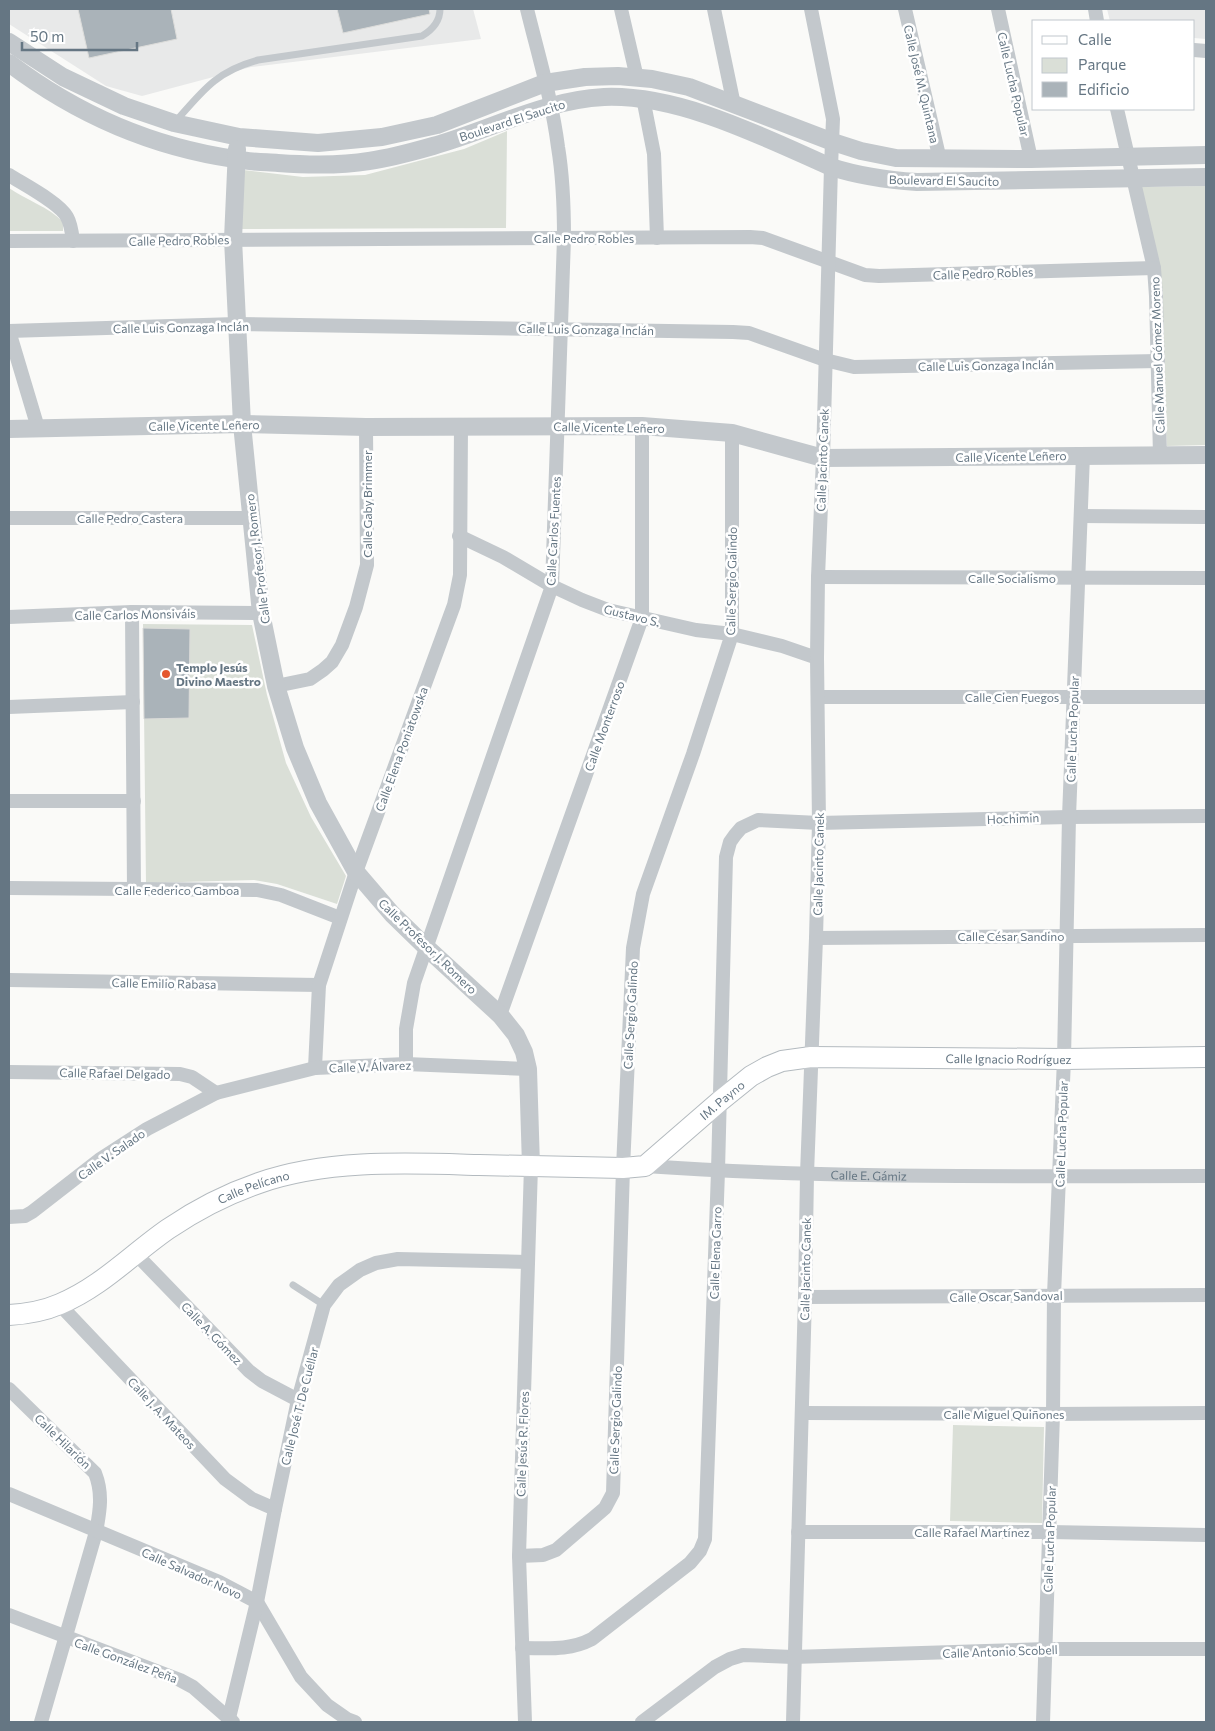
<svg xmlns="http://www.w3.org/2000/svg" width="1215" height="1731" viewBox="0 0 1215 1731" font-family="Commissioner,sans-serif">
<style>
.built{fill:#e8e9e9}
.green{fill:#dadfd7}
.building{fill:#aab3b9;stroke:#dcdcda}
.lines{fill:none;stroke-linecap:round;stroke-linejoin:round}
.secondary-casing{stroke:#b3babf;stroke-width:22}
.service{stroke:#c3c8cc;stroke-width:7}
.minor{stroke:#c3c8cc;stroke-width:14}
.tertiary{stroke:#c3c8cc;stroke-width:18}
.secondary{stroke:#fff;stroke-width:20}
.poi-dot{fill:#e4572e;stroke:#fff;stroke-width:2}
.labels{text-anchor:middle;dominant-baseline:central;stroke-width:5;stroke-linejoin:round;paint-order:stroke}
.street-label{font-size:12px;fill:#657683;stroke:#fff}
.poi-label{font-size:12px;font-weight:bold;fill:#657683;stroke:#fff;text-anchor:start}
</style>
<rect width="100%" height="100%" fill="#fafaf8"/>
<g class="built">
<polygon points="9,9 473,9 481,39 251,67 142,96 106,86 9,24"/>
<polygon points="1107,9 1206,9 1206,39 1194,38 1194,21 1110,21"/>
</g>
<g class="green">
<polygon points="507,131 506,228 239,229 243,170 303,177 365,175 464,149"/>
<polygon points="1206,186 1206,445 1167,446 1159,262 1140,187"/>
<path d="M9 188C26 200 49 207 63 222V231H9Z"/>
<polygon points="143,624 252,625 267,695 286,763 311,817 346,876 337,904 277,884 254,880 146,883"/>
<polygon points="953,1425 1044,1427 1042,1523 950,1521"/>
</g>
<g class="building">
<polygon points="78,9 171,9 177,39 89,58"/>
<polygon points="337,9 429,9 430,14 343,33"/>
<polygon points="143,628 190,629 189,718 144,719"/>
</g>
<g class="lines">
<defs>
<g id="secondary">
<path id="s2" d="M9 1315C26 1314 44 1311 60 1304 101 1287 132 1254 168 1229 196 1210 227 1194 259 1183 328 1159 408 1163 479 1165 527 1166 575 1167 623 1168L645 1166 720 1101 751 1076 767 1067 782 1061 811 1057 1064 1059 1206 1057"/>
</g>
</defs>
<use href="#secondary" class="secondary-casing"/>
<g class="service">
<path d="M176 121C203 90 217 71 258 60L422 36C432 30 440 21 440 9"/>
<polyline points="293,1285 324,1305"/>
</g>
<g class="minor">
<polyline points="621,9 637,78"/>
<polyline points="714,9 734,105"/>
<polyline points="905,9 940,160"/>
<polyline points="998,9 1031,159"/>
<polyline points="1095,9 1097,21"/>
<polyline points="1194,50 1206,51"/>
<polyline points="643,98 654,154 657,238"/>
<polyline points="1117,109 1154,268 1156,296 1160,455"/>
<path d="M9 175C23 184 60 203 67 217 71 224 72 233 73 241"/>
<polyline points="9,241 750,237 763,238 865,275 879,276 1154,268"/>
<polyline points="9,331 236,324 733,332 749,333 825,360 854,367 1158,361"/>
<polyline points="9,331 38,428"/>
<polyline points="1081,516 1206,517"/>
<polyline points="9,518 251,518"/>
<polyline points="459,536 503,557 552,586 582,600 608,610 696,630 732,634 782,646 817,658"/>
<polyline points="818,577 1206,578"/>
<polyline points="132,612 134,890"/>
<polyline points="9,617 132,612 261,613"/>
<polyline points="276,686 310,679 323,670 332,662 342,645 356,607 367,565 366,427"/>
<polyline points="818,697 1206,697"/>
<polyline points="9,707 133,702"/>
<polyline points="9,801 134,801"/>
<polyline points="9,888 257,890 281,895 340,918"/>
<polyline points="816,938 1206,935"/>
<polyline points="9,980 319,985"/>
<polyline points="500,1015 642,618 642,426"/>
<path d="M406 1064V1029L414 983 552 586 564 238C564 208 563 177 558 147 552 100 538 54 527 9"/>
<polyline points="315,1068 319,985 356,872 454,605 460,575 461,426"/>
<polyline points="9,1072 180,1074 192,1077 216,1093"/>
<path id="s1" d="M645 1166C832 1179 1019 1176 1206 1176"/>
<polyline points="9,1217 25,1216 32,1212 99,1160 147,1129 216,1093 315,1068 406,1064 528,1069"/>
<polyline points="135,1253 249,1371 262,1381 298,1400"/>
<polyline points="805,1297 1206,1295"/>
<polyline points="60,1305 225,1479 252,1499 275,1509"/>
<path d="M9 1389 95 1473C103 1493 100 1511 96 1532L41 1722"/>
<polyline points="802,1413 1053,1414 1206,1413"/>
<polyline points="9,1494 219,1582 257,1602 301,1677 327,1705 347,1719 355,1722"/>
<polyline points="798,1532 1050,1532 1206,1535"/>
<polyline points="519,1556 543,1555 556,1550 605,1508 613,1493 623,1168 633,948 643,894 693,754 732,634 732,433"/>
<polyline points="9,1615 180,1680 193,1687 233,1722"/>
<path d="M522 1648C547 1648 569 1651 592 1639L690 1563 700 1551 705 1539 718 1171 726 857 730 842 735 835 741 828 758 820 819 823 1069 817 1206 816"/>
<polyline points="228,1722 257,1602 275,1509 298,1400 324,1305 339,1285 360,1270 376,1263 398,1259 528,1262"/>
<polyline points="525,1722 519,1556 531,1166"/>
<polyline points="642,1722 715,1667 730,1659 743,1655 793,1657 1046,1649 1206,1649"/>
<polyline points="793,1722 805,1297 807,1174 816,938 819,823 817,658 818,577 823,458 831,167 833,119 811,9"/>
<polyline points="1043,1722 1053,1414 1054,1295 1064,1059 1069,817 1083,455"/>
</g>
<g class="tertiary">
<polyline points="9,42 63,77 124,106 174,123 239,137 318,143 382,137 437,125 545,83 585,77 618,76 652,79 689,87 833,142 861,151 896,158 1031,159 1206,155"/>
<path d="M9 63C75 113 152 147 235 159 249 162 264 162 278 163 308 165 339 166 369 161 390 158 412 152 433 146 490 130 544 100 604 97 679 94 763 137 831 167 859 176 887 180 917 182L1206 177"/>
<polyline points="237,149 233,239 242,424 261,613 276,686 295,748 318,803 356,872 392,914 427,948 500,1015 516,1035 524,1052 528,1069 531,1166"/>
<polyline points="9,429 242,424 366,427 642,426 732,433 823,458 1206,455"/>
</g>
<use href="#secondary" class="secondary"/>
</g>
<circle class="poi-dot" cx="166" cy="674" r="5"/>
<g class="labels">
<g class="street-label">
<text transform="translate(922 84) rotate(77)">Calle José M. Quintana</text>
<text transform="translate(1014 84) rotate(77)">Calle Lucha Popular</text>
<text transform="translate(512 120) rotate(-18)">Boulevard El Saucito</text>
<text transform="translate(944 180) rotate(1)">Boulevard El Saucito</text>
<text x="584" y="238">Calle Pedro Robles</text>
<text transform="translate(179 240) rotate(-1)">Calle Pedro Robles</text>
<text transform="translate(983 273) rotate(-2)">Calle Pedro Robles</text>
<text transform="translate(181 327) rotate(-1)">Calle Luis Gonzaga Inclán</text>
<text transform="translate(586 329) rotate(1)">Calle Luis Gonzaga Inclán</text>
<text transform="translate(1157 355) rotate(-92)">Calle Manuel Gómez Moreno</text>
<text transform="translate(986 365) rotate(-1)">Calle Luis Gonzaga Inclán</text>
<text transform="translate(204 425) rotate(-1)">Calle Vicente Leñero</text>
<text transform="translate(609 427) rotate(1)">Calle Vicente Leñero</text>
<text transform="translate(1011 456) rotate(-1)">Calle Vicente Leñero</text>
<text transform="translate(822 460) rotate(-88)">Calle Jacinto Canek</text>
<text transform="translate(367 504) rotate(-90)">Calle Gaby Brimmer</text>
<text x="130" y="518">Calle Pedro Castera</text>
<text transform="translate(553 531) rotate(-87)">Calle Carlos Fuentes</text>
<text transform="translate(257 559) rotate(-97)">Calle Profesor J. Romero</text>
<text x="1012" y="578">Calle Socialismo</text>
<text transform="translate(731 581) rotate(-89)">Calle Sergio Galindo</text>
<text transform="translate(135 614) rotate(-1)">Calle Carlos Monsiváis</text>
<text transform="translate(632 615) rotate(14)">Gustavo S.</text>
<text x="1012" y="697">Calle Cien Fuegos</text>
<text transform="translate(604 726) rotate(-70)">Calle Monterroso</text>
<text transform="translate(1072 729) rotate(-88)">Calle Lucha Popular</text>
<text transform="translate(401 749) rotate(-70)">Calle Elena Poniatowska</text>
<text transform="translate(1013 818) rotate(-2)">Hochimin</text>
<text transform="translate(818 864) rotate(-89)">Calle Jacinto Canek</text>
<text x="177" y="890">Calle Federico Gamboa</text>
<text x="1011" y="936">Calle César Sandino</text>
<text transform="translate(428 946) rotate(44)">Calle Profesor J. Romero</text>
<text transform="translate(164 983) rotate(1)">Calle Emilio Rabasa</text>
<text transform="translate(630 1015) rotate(-87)">Calle Sergio Galindo</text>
<text stroke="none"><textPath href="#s2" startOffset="1075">Calle Ignacio Rodríguez</textPath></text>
<text transform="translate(370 1066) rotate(-2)">Calle V. Álvarez</text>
<text transform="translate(115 1073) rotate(1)">Calle Rafael Delgado</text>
<text stroke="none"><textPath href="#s2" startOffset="776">IM. Payno</textPath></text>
<text transform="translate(1061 1134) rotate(-88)">Calle Lucha Popular</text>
<text transform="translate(111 1154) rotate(-35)">Calle V. Salado</text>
<text stroke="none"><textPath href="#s1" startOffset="224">Calle E. Gámiz</textPath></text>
<text stroke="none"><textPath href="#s2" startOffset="280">Calle Pelícano</textPath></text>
<text transform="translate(715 1253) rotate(-88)">Calle Elena Garro</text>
<text transform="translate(805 1269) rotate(-89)">Calle Jacinto Canek</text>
<text transform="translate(1006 1296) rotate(-1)">Calle Oscar Sandoval</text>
<text transform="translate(212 1333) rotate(46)">Calle A. Gómez</text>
<text transform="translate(299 1406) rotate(-76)">Calle José T. De Cuéllar</text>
<text transform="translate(162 1413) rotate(47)">Calle J. A. Mateos</text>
<text x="1004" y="1414">Calle Miguel Quiñones</text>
<text transform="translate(615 1420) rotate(-88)">Calle Sergio Galindo</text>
<text transform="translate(63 1441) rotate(44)">Calle Hilarión</text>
<text transform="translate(522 1444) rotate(-88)">Calle Jesús R. Flores</text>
<text x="972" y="1532">Calle Rafael Martínez</text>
<text transform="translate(1049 1539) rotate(-88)">Calle Lucha Popular</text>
<text transform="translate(192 1573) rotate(24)">Calle Salvador Novo</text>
<text transform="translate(1000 1651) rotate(-2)">Calle Antonio Scobell</text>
<text transform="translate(126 1660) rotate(20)">Calle González Peña</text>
</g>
<g class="poi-label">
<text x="176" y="667">Templo Jesús<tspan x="176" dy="14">Divino Maestro</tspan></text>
</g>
</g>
<rect width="1215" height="1731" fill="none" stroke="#657683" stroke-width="20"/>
<rect x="1032" y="20" width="162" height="90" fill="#ffffff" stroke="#c1c8cd"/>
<rect x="1042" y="36" width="25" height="8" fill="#ffffff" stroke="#c1c8cd"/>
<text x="1078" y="45" font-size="15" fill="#657683">Calle</text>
<rect x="1042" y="58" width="25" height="15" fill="#dadfd7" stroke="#c1c8cd"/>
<text x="1078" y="70" font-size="15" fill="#657683">Parque</text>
<rect x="1042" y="82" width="25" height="15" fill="#aab3b9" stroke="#c1c8cd"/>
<text x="1078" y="95" font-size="15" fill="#657683">Edificio</text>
<path d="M22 42v8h115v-8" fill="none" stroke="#657683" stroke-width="2.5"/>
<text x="30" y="42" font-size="15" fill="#657683" stroke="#ffffff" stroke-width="4" paint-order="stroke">50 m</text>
</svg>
